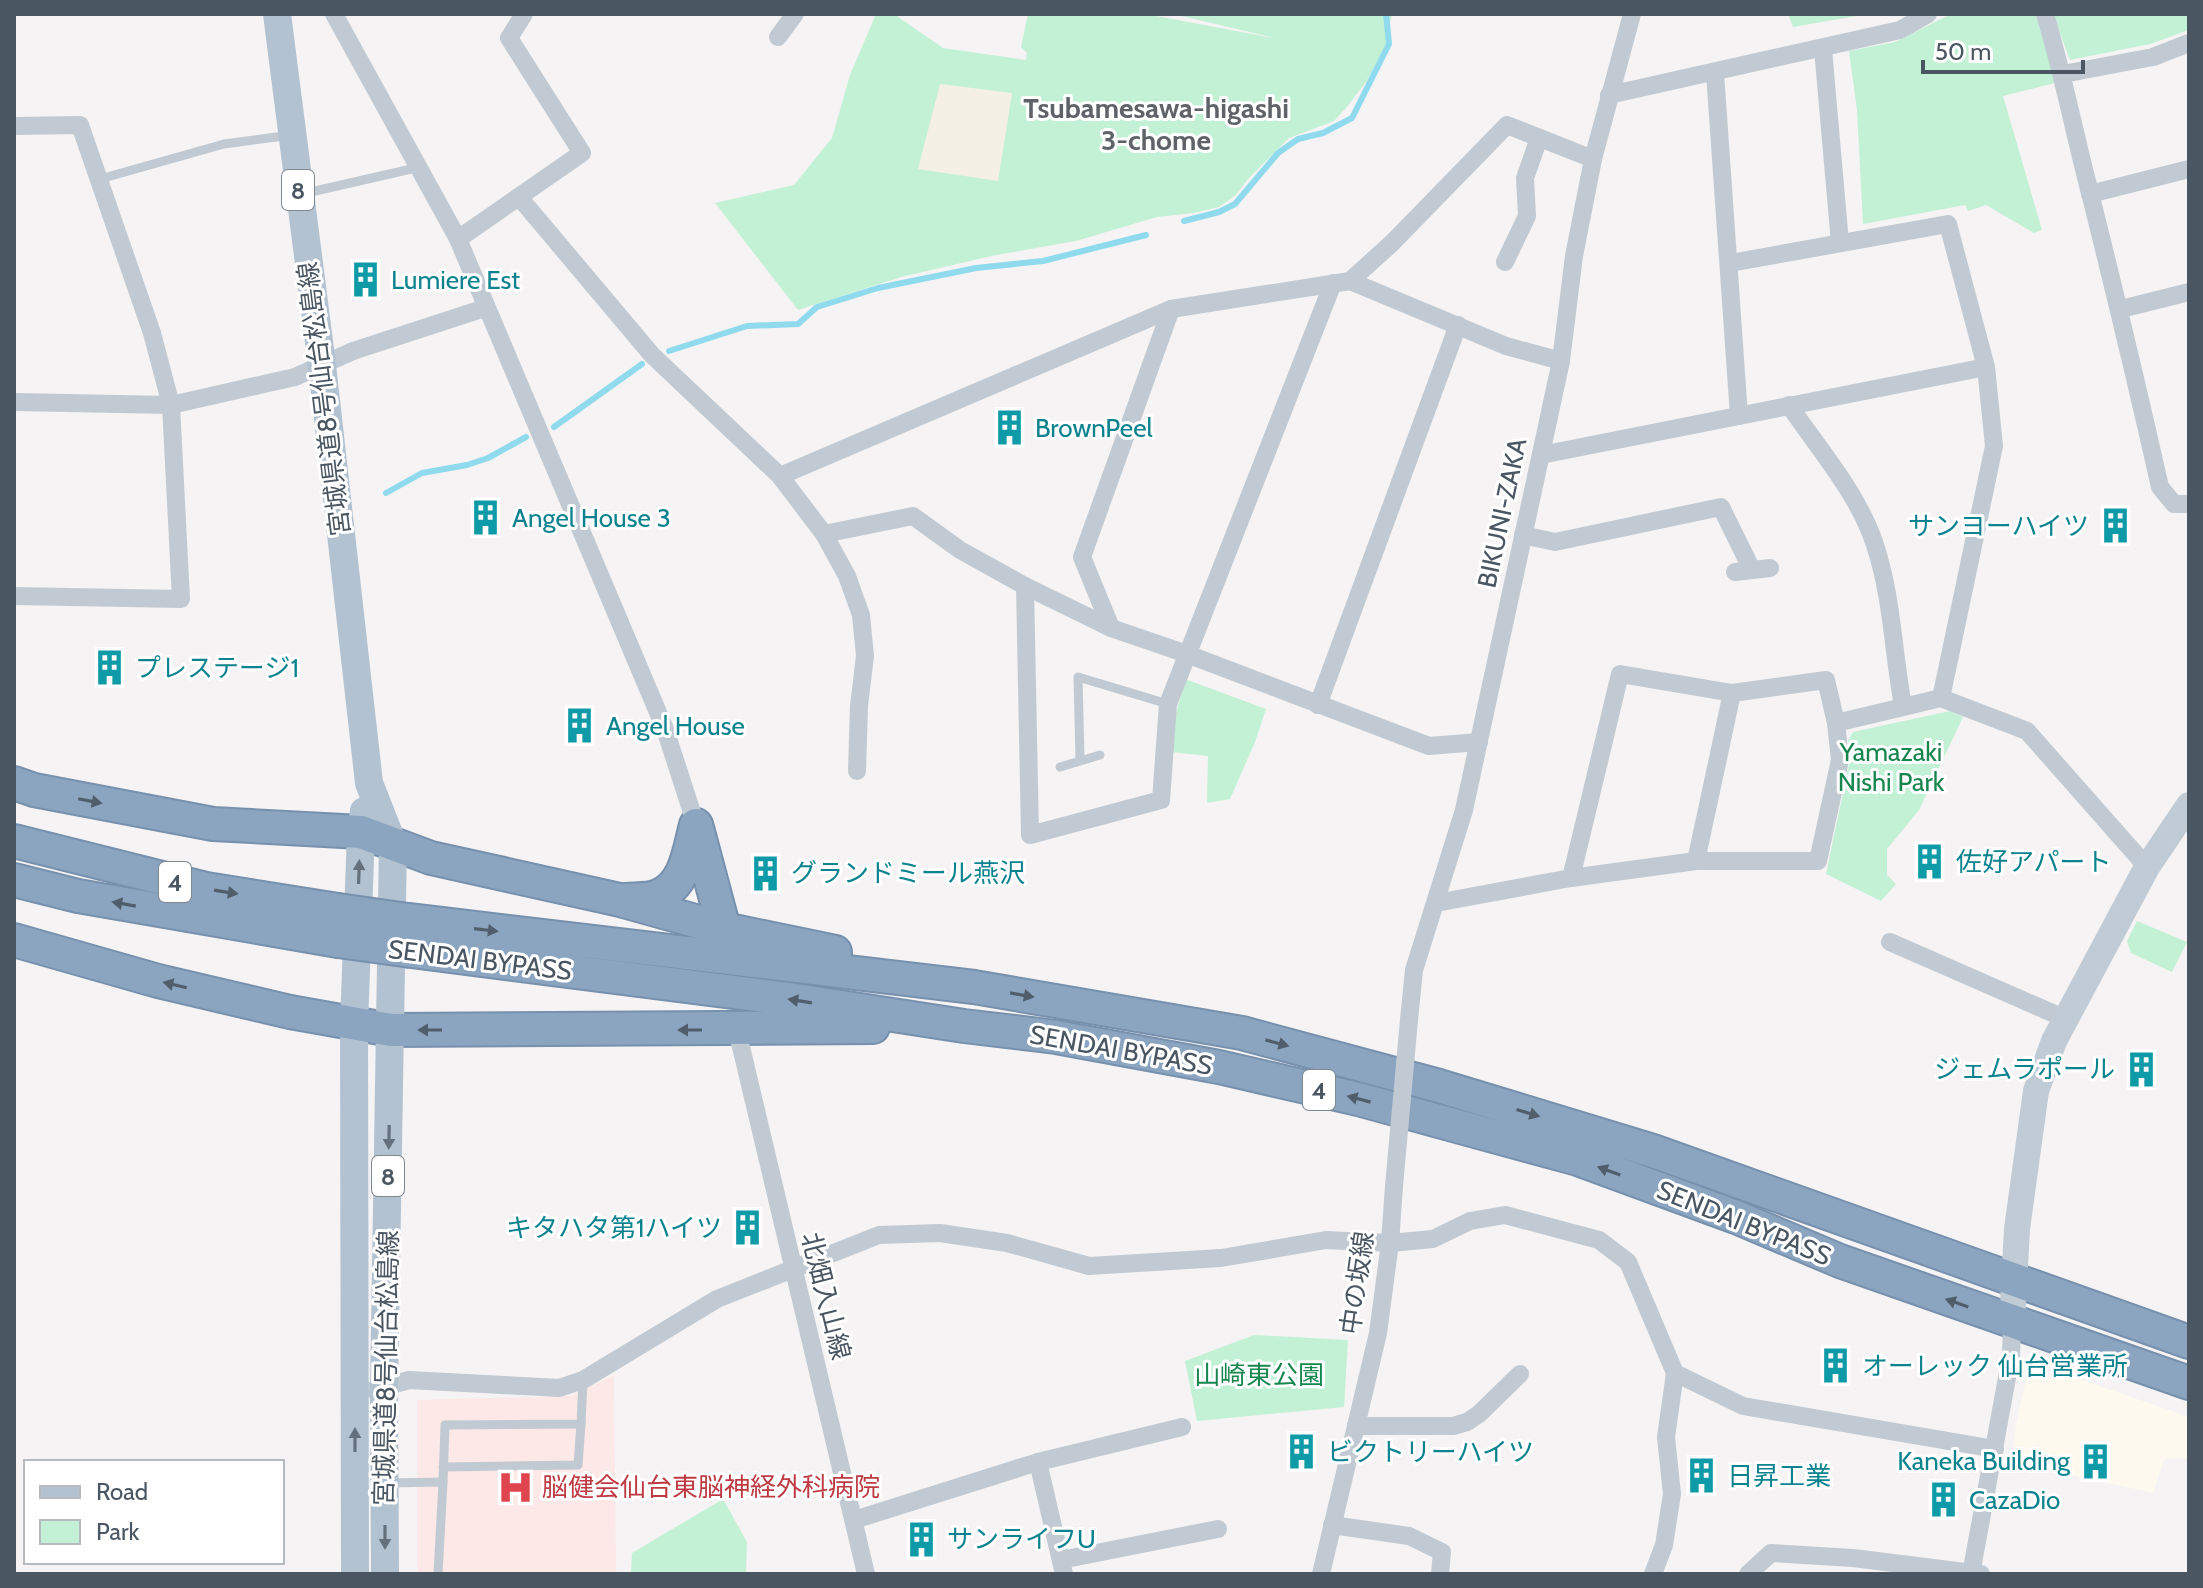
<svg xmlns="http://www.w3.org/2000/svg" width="2203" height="1588" viewBox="0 0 2203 1588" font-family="Cabin,'Noto Sans JP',sans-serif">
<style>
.commercial{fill:#fdf9ef}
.medical{fill:#fce8e6}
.green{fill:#c3f1d5}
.sand{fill:#f5f0e5}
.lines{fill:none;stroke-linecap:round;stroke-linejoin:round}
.stream{stroke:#90daee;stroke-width:6}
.highway-casing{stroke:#7690ad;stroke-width:36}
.lane{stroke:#c1cad2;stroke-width:9}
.street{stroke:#c1cad2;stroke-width:18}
.secondary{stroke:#c1cbd6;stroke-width:26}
.primary{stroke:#b3c2d1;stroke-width:28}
.highway{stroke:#8ba5c1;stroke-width:32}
.highway-bridge-casing{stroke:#7690ad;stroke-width:36;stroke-linecap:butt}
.street-bridge{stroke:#c1cad2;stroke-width:18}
.highway-bridge{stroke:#8ba5c1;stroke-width:32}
.oneway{fill:#505e6b}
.oneway2{fill:#64717d}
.labels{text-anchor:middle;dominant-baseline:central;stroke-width:6;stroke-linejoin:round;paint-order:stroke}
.shield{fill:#fff;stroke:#808990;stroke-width:2}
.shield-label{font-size:24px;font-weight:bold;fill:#4a5661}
.culture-label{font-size:26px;fill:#0d838f;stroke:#fff;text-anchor:start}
.street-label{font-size:26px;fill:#4a5661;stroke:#fff}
.park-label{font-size:26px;fill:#17864f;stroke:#fff}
.health-label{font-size:26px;fill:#be3a42;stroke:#fff;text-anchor:start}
.neighbourhood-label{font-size:28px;font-weight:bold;fill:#5f6368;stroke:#fff}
</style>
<rect width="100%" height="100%" fill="#f5f3f3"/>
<polygon class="commercial" points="2027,1376 2074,1377 2189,1417 2189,1458 2164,1459 2153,1493 2013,1462 2016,1423"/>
<polygon class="medical" points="614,1375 616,1574 417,1574 417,1400 571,1396"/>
<g class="green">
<polygon points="876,14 894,14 943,48 1026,60 1027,53 1021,47 1028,14 1146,14 1279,39 1173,14 1392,14 1385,48 1366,82 1346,108 1334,121 1289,138 1247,180 1236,195 1219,207 1193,213 1157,217 1076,241 996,255 901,277 798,310 715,203 794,185 832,138 850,75"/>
<polygon points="1788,14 1868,14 1793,27"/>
<polygon points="1951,14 2038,14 2055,83 2003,96 2042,230 2034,233 1986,205 1968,211 1965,205 1863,224 1857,110 1849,51 1895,42"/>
<polygon points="2053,14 2189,14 2189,30 2150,44 2070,60"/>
<polygon points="1185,679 1266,709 1255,742 1230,799 1207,803 1208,756 1171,752 1175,718"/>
<polygon points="1950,711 1963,717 1919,810 1887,849 1887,875 1896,884 1881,901 1826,874 1850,759 1848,741 1853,732"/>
<polygon points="2137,921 2187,942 2172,972 2131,953 2127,941"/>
<polygon points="1254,1335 1348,1340 1344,1407 1197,1421 1185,1361"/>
<polygon points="723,1499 747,1542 746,1574 631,1574 632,1553"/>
</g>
<polygon class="sand" points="940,84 1012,93 998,181 918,169"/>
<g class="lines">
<g class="stream">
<polyline points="1184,221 1219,212 1235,204 1278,153 1298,139 1323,133 1352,118 1389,44 1386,14"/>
<polyline points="669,351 747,326 798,324 817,307 878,288 976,268 1043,261 1146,235"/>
<polyline points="554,427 642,364"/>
<polyline points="386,493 422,473 467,465 488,458 526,437"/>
</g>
<defs>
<g id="highway">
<polyline points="14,783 34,790 213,824 361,832 431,858 620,900 724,929 835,952"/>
<polyline points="697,828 724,929"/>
<polyline points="14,841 206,889 338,910"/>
<polyline points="14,880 78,896 338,941"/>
<path d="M626 900C636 899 649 900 658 896 686 885 689 851 696 825"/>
<polyline points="408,920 974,987 1242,1033 1439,1086 1653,1151 2189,1342"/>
<polyline points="14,940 158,981 290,1012 391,1030 873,1027"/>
<polyline points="411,951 789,999 964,1026 1056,1037 1219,1067 1358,1099 1578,1159 1736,1217 1840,1261 2189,1383"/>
</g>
</defs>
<use href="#highway" class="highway-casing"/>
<g class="lane">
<polyline points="100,179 224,144 291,135"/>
<polyline points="302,194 420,167"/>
<polyline points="1080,759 1078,677 1168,704"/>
<polyline points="1060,767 1100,755"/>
<polyline points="443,1467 578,1465 581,1424"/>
<polyline points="443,1482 445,1425 581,1424 583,1380"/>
<polyline points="388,1483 443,1482 438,1574"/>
</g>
<g class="street">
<polyline points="334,14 458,239 665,729 696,825"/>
<path d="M2045 14C2063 74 2075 136 2091 197 2115 293 2138 389 2160 487L2174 504H2189"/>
<polyline points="778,37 795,14"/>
<polyline points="1823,49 1840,243"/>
<polyline points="1715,73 1739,416"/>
<polyline points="2063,74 2153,57 2189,43"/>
<polyline points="1609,95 1900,30 1928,14"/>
<polyline points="14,126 80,125 152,333 171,405 181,599 14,596"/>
<polyline points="2090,194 2189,169"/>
<polyline points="519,197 652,355 780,476 824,534 847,576 861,615 865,656 859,706 857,771"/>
<polyline points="458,239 582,153 509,38 524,14"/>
<polyline points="1505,262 1527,216 1525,178 1539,138"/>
<polyline points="1730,263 1948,224 1986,367 1994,446 1941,698"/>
<polyline points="1350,281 1506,346 1561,361"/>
<polyline points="2121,309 2189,292"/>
<polyline points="14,402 171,405 295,377 353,351 485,308"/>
<path d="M1789 405C1818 448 1857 492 1874 542 1892 594 1893 652 1903 706"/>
<polyline points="1541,455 1986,367"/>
<polyline points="780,476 1171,309 1350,281 1392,243 1507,125 1593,159"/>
<polyline points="824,534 913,516 960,550 1025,586 1111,628 1187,654 1429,746 1479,742"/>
<polyline points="1523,535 1555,542 1721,507 1752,570"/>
<polyline points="1735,572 1770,568"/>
<polyline points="1025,586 1030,835 1161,800 1168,704 1333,283"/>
<polyline points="1111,628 1082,557 1171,309"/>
<polyline points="1318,705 1458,325"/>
<polyline points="1836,723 1941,698 2027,731 2147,867"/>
<polyline points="1696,861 1732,693"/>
<polyline points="1436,903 1571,878 1696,861 1818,861 1840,760 1836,723 1826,680 1732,693 1620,674 1571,878"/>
<polyline points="1890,942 2066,1019"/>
<polyline points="1409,1020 1414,970 1464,810 1561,361 1574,256 1593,159 1632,14"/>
<polyline points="737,1030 866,1574"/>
<polyline points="374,1390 409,1380 559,1388 583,1380 717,1299 879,1235 940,1233 1007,1243 1089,1266 1221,1258 1326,1240 1390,1243 1433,1239 1470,1221 1505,1215 1599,1240 1628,1262 1675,1373 1743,1406 1995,1449"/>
<polyline points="1356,1426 1453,1426 1467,1422 1479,1414 1520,1374"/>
<polyline points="1038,1462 1064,1574"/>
<polyline points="854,1520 1038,1462 1182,1427"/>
<polyline points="1332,1525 1409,1536 1442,1552 1440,1574"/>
<polyline points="1061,1560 1218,1529"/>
<polyline points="1321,1574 1378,1333 1390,1243 1394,1186"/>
<polyline points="1653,1574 1664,1545 1672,1494 1666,1437 1675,1373"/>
<polyline points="1748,1574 1771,1553 1853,1558 1981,1574"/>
<polyline points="1971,1574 2011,1356 2012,1322"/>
</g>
<polyline class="secondary" points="2012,1322 2017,1229 2036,1091 2054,1041 2147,867 2189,805"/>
<g class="primary">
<polyline points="277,14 322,365 369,783 393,844 384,1389 385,1574"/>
<polyline points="355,1574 354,1025 361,832 364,811"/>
</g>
<use href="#highway" class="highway"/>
<defs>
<g id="highway-bridge">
<polyline points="338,910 408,920"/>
<polyline points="338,941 411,951"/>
</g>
</defs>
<use href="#highway-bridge" class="highway-bridge-casing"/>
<polyline class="street-bridge" points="1394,1186 1409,1020"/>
<use href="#highway-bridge" class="highway-bridge"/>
</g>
<defs><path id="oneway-solid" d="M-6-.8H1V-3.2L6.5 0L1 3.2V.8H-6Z" transform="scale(2)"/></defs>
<g class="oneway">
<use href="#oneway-solid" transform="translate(90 801) rotate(11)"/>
<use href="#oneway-solid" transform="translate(226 892) rotate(9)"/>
<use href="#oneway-solid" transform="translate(124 904) rotate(-170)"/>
<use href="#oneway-solid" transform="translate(486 930) rotate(7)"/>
<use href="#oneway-solid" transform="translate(175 985) rotate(-167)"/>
<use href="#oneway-solid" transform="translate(1022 995) rotate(10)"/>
<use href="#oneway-solid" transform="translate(800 1001) rotate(-171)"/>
<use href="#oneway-solid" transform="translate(430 1030) rotate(180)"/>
<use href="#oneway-solid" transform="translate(690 1030) rotate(-180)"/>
<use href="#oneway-solid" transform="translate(1277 1043) rotate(15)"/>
<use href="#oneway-solid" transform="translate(1359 1099) rotate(-165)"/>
<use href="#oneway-solid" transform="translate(1528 1113) rotate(17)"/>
<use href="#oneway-solid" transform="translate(1609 1171) rotate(-160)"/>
<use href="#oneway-solid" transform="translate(1957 1303) rotate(-161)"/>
</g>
<g class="oneway2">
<use href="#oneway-solid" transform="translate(359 872) rotate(-88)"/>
<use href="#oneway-solid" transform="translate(389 1137) rotate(91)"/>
<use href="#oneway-solid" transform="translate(355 1440) rotate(-90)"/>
<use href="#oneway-solid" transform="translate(385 1537) rotate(90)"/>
</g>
<defs>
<symbol id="building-bare" viewBox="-9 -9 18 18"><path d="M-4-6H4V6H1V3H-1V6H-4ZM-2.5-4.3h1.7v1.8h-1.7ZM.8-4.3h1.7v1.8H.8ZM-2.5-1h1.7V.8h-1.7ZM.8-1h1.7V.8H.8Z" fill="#0f9aa8" stroke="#fff" stroke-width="2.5" paint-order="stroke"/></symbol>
<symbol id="hospital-bare" viewBox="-9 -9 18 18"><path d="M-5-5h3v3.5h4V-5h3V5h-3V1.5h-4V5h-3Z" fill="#e0444e" stroke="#fff" stroke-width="2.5" paint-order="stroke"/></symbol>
</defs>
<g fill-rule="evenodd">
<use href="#building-bare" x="340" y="254" width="51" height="51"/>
<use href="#building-bare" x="984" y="402" width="51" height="51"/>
<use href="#building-bare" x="460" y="492" width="51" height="51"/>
<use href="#building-bare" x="2090" y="500" width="51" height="51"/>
<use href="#building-bare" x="84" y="642" width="51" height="51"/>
<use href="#building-bare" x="554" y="700" width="51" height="51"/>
<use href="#building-bare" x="1904" y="836" width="51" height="51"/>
<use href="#building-bare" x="740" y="848" width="51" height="51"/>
<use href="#building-bare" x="2116" y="1044" width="51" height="51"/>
<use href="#building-bare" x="722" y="1202" width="51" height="51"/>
<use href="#building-bare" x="1810" y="1340" width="51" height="51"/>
<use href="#building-bare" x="1276" y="1426" width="51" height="51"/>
<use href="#building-bare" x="2070" y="1436" width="51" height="51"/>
<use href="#building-bare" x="1676" y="1450" width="51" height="51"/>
<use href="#hospital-bare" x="490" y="1462" width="51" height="51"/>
<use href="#building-bare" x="1918" y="1474" width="51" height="51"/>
<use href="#building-bare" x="896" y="1514" width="51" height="51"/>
</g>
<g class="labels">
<g class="shield">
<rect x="282" y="170" width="32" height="40" rx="6"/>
<rect x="159" y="862" width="32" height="40" rx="6"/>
<rect x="1303" y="1070" width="32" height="40" rx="6"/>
<rect x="372" y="1156" width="32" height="40" rx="6"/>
</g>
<g class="shield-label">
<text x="298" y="190">8</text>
<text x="175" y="882">4</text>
<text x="1319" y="1090">4</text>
<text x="388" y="1176">8</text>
</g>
<g class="culture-label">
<text x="391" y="280">Lumiere Est</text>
<text x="1035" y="428">BrownPeel</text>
<text x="512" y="518">Angel House 3</text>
<text x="2089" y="526" text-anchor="end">サンヨーハイツ</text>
<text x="135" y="668">プレステージ1</text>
<text x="606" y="726">Angel House</text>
<text x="1956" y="862">佐好アパート</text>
<text x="791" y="873">グランドミール燕沢</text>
<text x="2115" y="1069" text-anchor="end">ジェムラポール</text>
<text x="722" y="1228" text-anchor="end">キタハタ第1ハイツ</text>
<text x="1862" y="1366">オーレック 仙台営業所</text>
<text x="1327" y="1452">ビクトリーハイツ</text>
<text x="2070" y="1461" text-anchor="end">Kaneka Building</text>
<text x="1727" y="1476">日昇工業</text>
<text x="1969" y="1500">CazaDio</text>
<text x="947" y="1539">サンライフU</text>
</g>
<g class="street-label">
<text transform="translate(324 399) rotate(-97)">宮城県道8号仙台松島線</text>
<text transform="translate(1502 513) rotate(-78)">BIKUNI-ZAKA</text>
<text transform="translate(480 960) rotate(7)">SENDAI BYPASS</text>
<text transform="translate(1121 1050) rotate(10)">SENDAI BYPASS</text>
<text transform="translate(1744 1223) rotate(22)">SENDAI BYPASS</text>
<text transform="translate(1357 1283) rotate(-82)">中の坂線</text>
<text transform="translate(826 1296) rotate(76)">北畑入山線</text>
<text transform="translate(386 1368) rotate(-89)">宮城県道8号仙台松島線</text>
</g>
<g class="park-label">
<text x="1891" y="752">Yamazaki<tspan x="1891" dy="30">Nishi Park</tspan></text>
<text x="1259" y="1375">山崎東公園</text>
</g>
<g class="health-label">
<text x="542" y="1487">脳健会仙台東脳神経外科病院</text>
</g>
<g class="neighbourhood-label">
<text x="1156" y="108">Tsubamesawa-higashi<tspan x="1156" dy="32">3-chome</tspan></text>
</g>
</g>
<rect width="2203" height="1588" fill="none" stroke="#4a5661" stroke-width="32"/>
<rect x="24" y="1460" width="260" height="104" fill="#ffffff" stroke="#b7bbc0" stroke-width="2"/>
<rect x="40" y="1486" width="40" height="12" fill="#b3c2d1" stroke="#b7bbc0" stroke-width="2"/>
<text x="96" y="1500" font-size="24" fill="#4a5661">Road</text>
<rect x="40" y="1520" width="40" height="24" fill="#c3f1d5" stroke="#b7bbc0" stroke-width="2"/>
<text x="96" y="1540" font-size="24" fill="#4a5661">Park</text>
<path d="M1923 60v12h160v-12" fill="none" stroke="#4a5661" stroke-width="4"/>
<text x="1935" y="60" font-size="24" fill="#4a5661" stroke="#ffffff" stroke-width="6" paint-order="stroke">50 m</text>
</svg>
